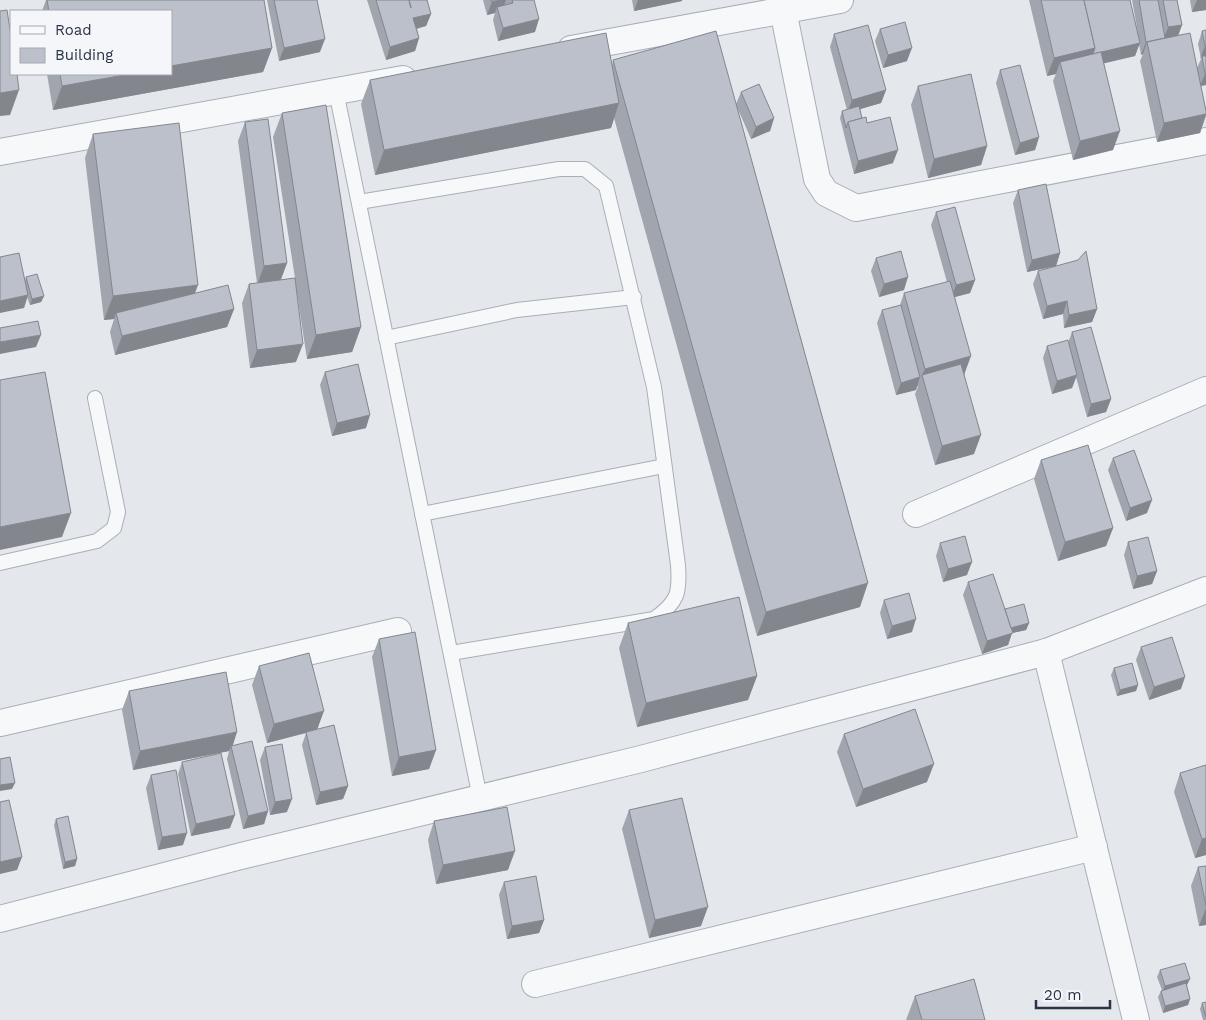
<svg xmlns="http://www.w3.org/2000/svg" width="1206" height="1020" viewBox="0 0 1206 1020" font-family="'Work Sans',sans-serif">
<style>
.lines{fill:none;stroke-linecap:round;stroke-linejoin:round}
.service-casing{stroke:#a9aeb7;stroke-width:16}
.minor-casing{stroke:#a9aeb7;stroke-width:28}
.service{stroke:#f7f8fa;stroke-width:14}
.minor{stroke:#f7f8fa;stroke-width:26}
.wall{fill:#a1a5ae}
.shaded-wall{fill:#83868d}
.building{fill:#bbc0ca;stroke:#83868d}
</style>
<rect width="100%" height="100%" fill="#e4e7ec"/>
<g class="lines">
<defs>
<g id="service">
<polyline points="336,91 480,798"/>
<path d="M359 202 559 169H585L606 186 654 387 678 565C680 593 678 602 654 619L451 653"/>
<polyline points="386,338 517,310 634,297"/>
<polyline points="422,514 664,466"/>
<polyline points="0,563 97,541 114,528 118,512 95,398"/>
</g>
<g id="minor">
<polyline points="783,10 817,179 826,193 856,208 1206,141"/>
<polyline points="571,49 840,0"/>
<polyline points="0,152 403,79"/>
<polyline points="916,514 1206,390"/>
<polyline points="1046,652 1136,1020"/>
<polyline points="0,723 398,631"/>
<polyline points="0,919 241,856 641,759 1046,652 1206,590"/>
<polyline points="535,984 1094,847"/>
</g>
</defs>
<use href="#service" class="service-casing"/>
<use href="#minor" class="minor-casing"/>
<use href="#service" class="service"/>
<use href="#minor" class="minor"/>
</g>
<g class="wall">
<polygon points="46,0 264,0 272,48 263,72 53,110 47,74 171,74 171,11 42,11"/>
<polygon points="267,0 317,0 320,52 279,61"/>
<polygon points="367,0 427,0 431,14 426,26 417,29 419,38 415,51 386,60"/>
<polygon points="483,0 534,0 535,32 498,41 493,20 495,13 487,15"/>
<polygon points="632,0 682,0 682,1 634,11"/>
<polygon points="1029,0 1130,0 1138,33 1132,0 1177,0 1182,25 1178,36 1197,68 1201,59 1198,44 1202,31 1206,30 1206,85 1201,86 1206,111 1206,116 1200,133 1157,142 1140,61 1143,54 1141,55 1139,44 1135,56 1104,63 1113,150 1073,160 1053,81 1056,74 1047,76"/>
<polygon points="1190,0 1206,0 1206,10 1192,12"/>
<polygon points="880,29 907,61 883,68 875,41"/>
<polygon points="834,34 886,90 881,103 860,109 862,118 867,123 893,163 854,174 840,118 842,111 847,110 830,47"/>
<polygon points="613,60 736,104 741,92 774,118 770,131 751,139 737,107 860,607 757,636 614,118 611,128 375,175 361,104 370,80 612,65"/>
<polygon points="1000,70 1039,137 1035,150 1015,155 996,83"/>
<polygon points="918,86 987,146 981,165 928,178 911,105"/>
<polygon points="282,113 361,327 352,352 307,359 296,287 296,362 250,368 242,303 249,284 257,283 238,141 245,122 287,263 281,280 295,278 273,137"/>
<polygon points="93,134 195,294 234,309 227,327 115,355 110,332 114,319 104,320 85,158"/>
<polygon points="1018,190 1060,253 1056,266 1027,272 1013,203"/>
<polygon points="936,212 975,280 970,293 955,297 974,454 935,465 915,394 918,387 917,386 916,390 896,395 877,323 882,310 900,305 904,293 947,282 931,225"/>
<polygon points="876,258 904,290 879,297 871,271"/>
<polygon points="1038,271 1097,309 1092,322 1064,328 1063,314 1043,319 1033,284"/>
<polygon points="26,277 44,296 41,302 30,305 27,297 24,308 25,280"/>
<polygon points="1072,332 1111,399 1106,412 1087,417 1076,377 1072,388 1052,394 1043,358 1047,346 1068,343"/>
<polygon points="325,372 366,428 332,436 320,385"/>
<polygon points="1113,458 1147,513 1126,521 1108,470"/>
<polygon points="1041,460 1113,528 1106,546 1058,561 1034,479"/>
<polygon points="1128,542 1157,571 1152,584 1133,589 1124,555"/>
<polygon points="940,543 967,575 943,582 936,556"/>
<polygon points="968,582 1005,609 1029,623 1026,630 1012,633 1008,645 982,654 963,595"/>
<polygon points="884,600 912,632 887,639 880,613"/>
<polygon points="628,623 757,676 748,700 637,727 619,648"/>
<polygon points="379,639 436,750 429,769 392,776 372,657"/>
<polygon points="1141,647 1181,689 1149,700 1136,660"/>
<polygon points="259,666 317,729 348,786 343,799 316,805 302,745 306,733 267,743 252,685"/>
<polygon points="1114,668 1138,685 1136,691 1117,696 1111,675"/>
<polygon points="129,691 232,746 268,811 264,824 243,829 227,759 229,751 133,770 122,710"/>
<polygon points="844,734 927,782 856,807 837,752"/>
<polygon points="265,747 287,812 270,815 260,760"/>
<polygon points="182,762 230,828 191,836 178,774"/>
<polygon points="1206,765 1206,855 1195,858 1174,792 1180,773"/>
<polygon points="151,775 183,845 158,850 146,788"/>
<polygon points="629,810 701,926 649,938 622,829"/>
<polygon points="56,819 77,859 75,866 63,869 54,825"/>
<polygon points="434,821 508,870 436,884 428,840"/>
<polygon points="1206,866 1206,925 1199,926 1191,886 1198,867"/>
<polygon points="504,882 544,920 539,933 507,939 499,895"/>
<polygon points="1160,970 1187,985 1190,999 1188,1005 1163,1013 1158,997 1161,991 1162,990 1157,977"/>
<polygon points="915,996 985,1020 906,1020"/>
<polygon points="1206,1002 1206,1020 1203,1020 1200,1009 1202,1003"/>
</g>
<g class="shaded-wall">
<polygon points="500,0 506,0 502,11 497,7 495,13 487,15 492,2"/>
<polygon points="638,0 682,0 682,1 634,11"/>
<polygon points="1197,0 1206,0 1206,10 1192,12"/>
<polygon points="431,14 426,26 409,30 413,18"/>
<polygon points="539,19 535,32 498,41 503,28"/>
<polygon points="1182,25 1177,38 1147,42 1143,54 1141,55 1146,42 1164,38 1168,27"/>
<polygon points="419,38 415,51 386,60 390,47"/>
<polygon points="325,39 320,52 279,61 284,48"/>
<polygon points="1140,43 1135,56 1063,73 1060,62 1056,74 1047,76 1054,58 1095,48"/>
<polygon points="1205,46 1206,46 1206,58 1202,56 1200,59"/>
<polygon points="272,48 263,72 53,110 62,86 130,74 171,74 171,66"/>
<polygon points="912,48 907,61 883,68 888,55"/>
<polygon points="1206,73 1206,85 1200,86 1205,74"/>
<polygon points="19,90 10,115 0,116 0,93"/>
<polygon points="886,90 881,103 847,113 852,100"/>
<polygon points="619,103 611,128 375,175 384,150"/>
<polygon points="1206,114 1200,133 1157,142 1164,123"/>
<polygon points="774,118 770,131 751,139 756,127"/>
<polygon points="1120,131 1113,150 1073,160 1080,141"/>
<polygon points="1039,137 1035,150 1015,155 1020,143"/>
<polygon points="987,146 981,165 928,178 934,159"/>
<polygon points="898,150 893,163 854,174 858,161"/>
<polygon points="1060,253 1056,266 1027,272 1032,260"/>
<polygon points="287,263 280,281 257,285 264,266"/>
<polygon points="908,277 904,290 879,297 884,284"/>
<polygon points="975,280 970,293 951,298 956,285"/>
<polygon points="198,285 189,310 116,313 114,319 104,320 113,296"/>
<polygon points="28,295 24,308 0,313 0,301"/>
<polygon points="44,296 41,302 30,305 32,299"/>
<polygon points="1067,301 1063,314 1043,319 1047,306"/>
<polygon points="234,309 227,327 115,355 122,336"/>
<polygon points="1097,309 1092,322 1064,328 1069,315"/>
<polygon points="361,327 352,352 307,359 316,335"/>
<polygon points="41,335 36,347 0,354 0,342"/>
<polygon points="303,344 296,362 250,368 257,350"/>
<polygon points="971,356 964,375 922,375 925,369"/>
<polygon points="1077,375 1072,388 1052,394 1057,381"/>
<polygon points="920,377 916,390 896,395 901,383"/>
<polygon points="1111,399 1106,412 1087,417 1091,404"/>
<polygon points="370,415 366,428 332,436 337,423"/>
<polygon points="981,435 974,454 935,465 942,446"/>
<polygon points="1152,500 1147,513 1126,521 1130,508"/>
<polygon points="71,513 62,537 0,550 0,527"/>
<polygon points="1113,528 1106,546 1058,561 1065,542"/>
<polygon points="972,562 967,575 943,582 948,569"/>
<polygon points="1157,571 1152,584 1133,589 1137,576"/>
<polygon points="868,583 860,607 757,636 766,612"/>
<polygon points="916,619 912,632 887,639 892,626"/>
<polygon points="1029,623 1026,630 1012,633 1008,645 982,654 987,641 1006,629"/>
<polygon points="757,676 748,700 637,727 646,703"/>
<polygon points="1185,677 1181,689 1149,700 1154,687"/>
<polygon points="1138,685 1136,691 1117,696 1120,690"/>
<polygon points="324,711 317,730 267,743 274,724"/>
<polygon points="237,732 232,748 231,746 229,751 133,770 140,751"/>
<polygon points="436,750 429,769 392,776 399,757"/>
<polygon points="934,764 927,782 856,807 863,789"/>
<polygon points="15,783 12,789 0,791 0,785"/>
<polygon points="348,786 343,799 316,805 320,792"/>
<polygon points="292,799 287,812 270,815 275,802"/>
<polygon points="268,811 264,824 243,829 248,816"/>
<polygon points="235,815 230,828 191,836 196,824"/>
<polygon points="187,833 183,845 158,850 162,837"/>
<polygon points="1206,838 1206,855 1195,858 1202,839"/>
<polygon points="515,851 508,870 436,884 443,865"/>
<polygon points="22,857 17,870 0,874 0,862"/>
<polygon points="77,859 75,866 63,869 65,862"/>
<polygon points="708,907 701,926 649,938 655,920"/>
<polygon points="1206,908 1206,925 1199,926"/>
<polygon points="544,920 539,933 507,939 512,926"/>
<polygon points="1190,979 1187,985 1162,993 1165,986"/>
<polygon points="1190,999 1188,1005 1163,1013 1165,1006"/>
</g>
<g class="building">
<polygon points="47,0 264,0 272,48 171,66 171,11 49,11"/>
<polygon points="274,0 317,0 325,39 284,48"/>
<polygon points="376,0 409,0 411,8 409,0 427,0 431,14 413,18 419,38 390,47"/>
<polygon points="491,0 500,0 492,2"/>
<polygon points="512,0 534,0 539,19 503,28 497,7 513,3"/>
<polygon points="1041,0 1084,0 1095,48 1054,58"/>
<polygon points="1084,0 1130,0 1140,43 1093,54 1095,48"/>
<polygon points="1139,0 1158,0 1165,38 1146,42"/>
<polygon points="1163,0 1177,0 1182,25 1168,27"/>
<polygon points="7,10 11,36 11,74 17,74 19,90 0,93 0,11"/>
<polygon points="905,22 912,48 888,55 880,29"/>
<polygon points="868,25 886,90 852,100 834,34"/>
<polygon points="1206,30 1206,46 1205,46 1202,31"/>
<polygon points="716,31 868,583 766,612 613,60"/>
<polygon points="606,33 619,103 384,150 370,80"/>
<polygon points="1190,33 1206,111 1206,114 1164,123 1147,42"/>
<polygon points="1101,52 1120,131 1080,141 1060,62"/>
<polygon points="1202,56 1206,56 1206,73 1205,74"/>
<polygon points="1020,65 1039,137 1020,143 1000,70"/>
<polygon points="60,74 130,74 62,86"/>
<polygon points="971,74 987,146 934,159 918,86"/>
<polygon points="759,84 774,118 756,127 741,92"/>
<polygon points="326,105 361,327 316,335 282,113"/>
<polygon points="859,106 862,118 848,122 846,128 842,111"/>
<polygon points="866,117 867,123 890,117 898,150 858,161 848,122"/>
<polygon points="268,119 287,263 264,266 245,122"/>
<polygon points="179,123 198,285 113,296 93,134"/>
<polygon points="1046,184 1060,253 1032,260 1018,190"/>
<polygon points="955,207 975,280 956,285 936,212"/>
<polygon points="901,251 908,277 884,284 876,258"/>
<polygon points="1086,251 1097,309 1069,315 1067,301 1047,306 1038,271 1078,260"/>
<polygon points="19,253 28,295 0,301 0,257"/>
<polygon points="37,274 44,296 32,299 26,277"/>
<polygon points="295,278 303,344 257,350 249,284"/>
<polygon points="950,281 971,356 925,369 904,293"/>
<polygon points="228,285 234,309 122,336 116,313"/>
<polygon points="901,305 920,377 901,383 882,310"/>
<polygon points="38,321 41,335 0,342 0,328"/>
<polygon points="1091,327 1111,399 1091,404 1072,332"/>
<polygon points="1068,340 1077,375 1057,381 1047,346"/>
<polygon points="358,364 370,415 337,423 325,372"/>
<polygon points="961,364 981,435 942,446 922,375"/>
<polygon points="45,372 71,513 0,527 0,380"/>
<polygon points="1088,445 1113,528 1065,542 1041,460"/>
<polygon points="1134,450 1152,500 1130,508 1113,458"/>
<polygon points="965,536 972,562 948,569 940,543"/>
<polygon points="1148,537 1157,571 1137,576 1128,542"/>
<polygon points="993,574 1013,633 987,641 968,582"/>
<polygon points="909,593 916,619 892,626 884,600"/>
<polygon points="739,597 757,676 646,703 628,623"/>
<polygon points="1024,604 1029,623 1011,628 1005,609"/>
<polygon points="415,632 436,750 399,757 379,639"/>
<polygon points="1172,637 1185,677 1154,687 1141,647"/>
<polygon points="309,653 324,711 274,724 259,666"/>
<polygon points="1132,663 1138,685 1120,690 1114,668"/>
<polygon points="226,672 237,732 140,751 129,691"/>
<polygon points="915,709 934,764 863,789 844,734"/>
<polygon points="334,725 348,786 320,792 306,732"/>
<polygon points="252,741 268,811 248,816 231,746"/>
<polygon points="282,744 292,799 275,802 265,747"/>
<polygon points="221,753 235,815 196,824 182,762"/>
<polygon points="10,757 15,783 0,785 0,759"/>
<polygon points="1206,765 1206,838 1202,839 1180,773"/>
<polygon points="176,770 187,833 162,837 151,775"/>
<polygon points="682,798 708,907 655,920 629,810"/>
<polygon points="9,800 22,857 0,862 0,802"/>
<polygon points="507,807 515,851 443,865 434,821"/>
<polygon points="68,816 77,859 65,862 56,819"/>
<polygon points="1206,866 1206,906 1198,867"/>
<polygon points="536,876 544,920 512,926 504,882"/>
<polygon points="1185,963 1190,979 1165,986 1160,970"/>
<polygon points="974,979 985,1020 922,1020 915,996"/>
<polygon points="1186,983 1190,999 1165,1006 1161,991"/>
<polygon points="1206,1002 1206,1017 1202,1003"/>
</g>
<rect x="10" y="10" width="162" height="65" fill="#f4f6f9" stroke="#a4a8b1"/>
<rect x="20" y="26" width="25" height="8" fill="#f7f8fa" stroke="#a4a8b1"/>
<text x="55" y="35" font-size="15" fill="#2b3445">Road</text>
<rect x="20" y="48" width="25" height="15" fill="#bbc0ca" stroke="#a4a8b1"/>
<text x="55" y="60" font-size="15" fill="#2b3445">Building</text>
<path d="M1036 1000v8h74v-8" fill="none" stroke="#2b3445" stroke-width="2.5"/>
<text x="1044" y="1000" font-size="15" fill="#2b3445" stroke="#f4f6f9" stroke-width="4" paint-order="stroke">20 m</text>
</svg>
